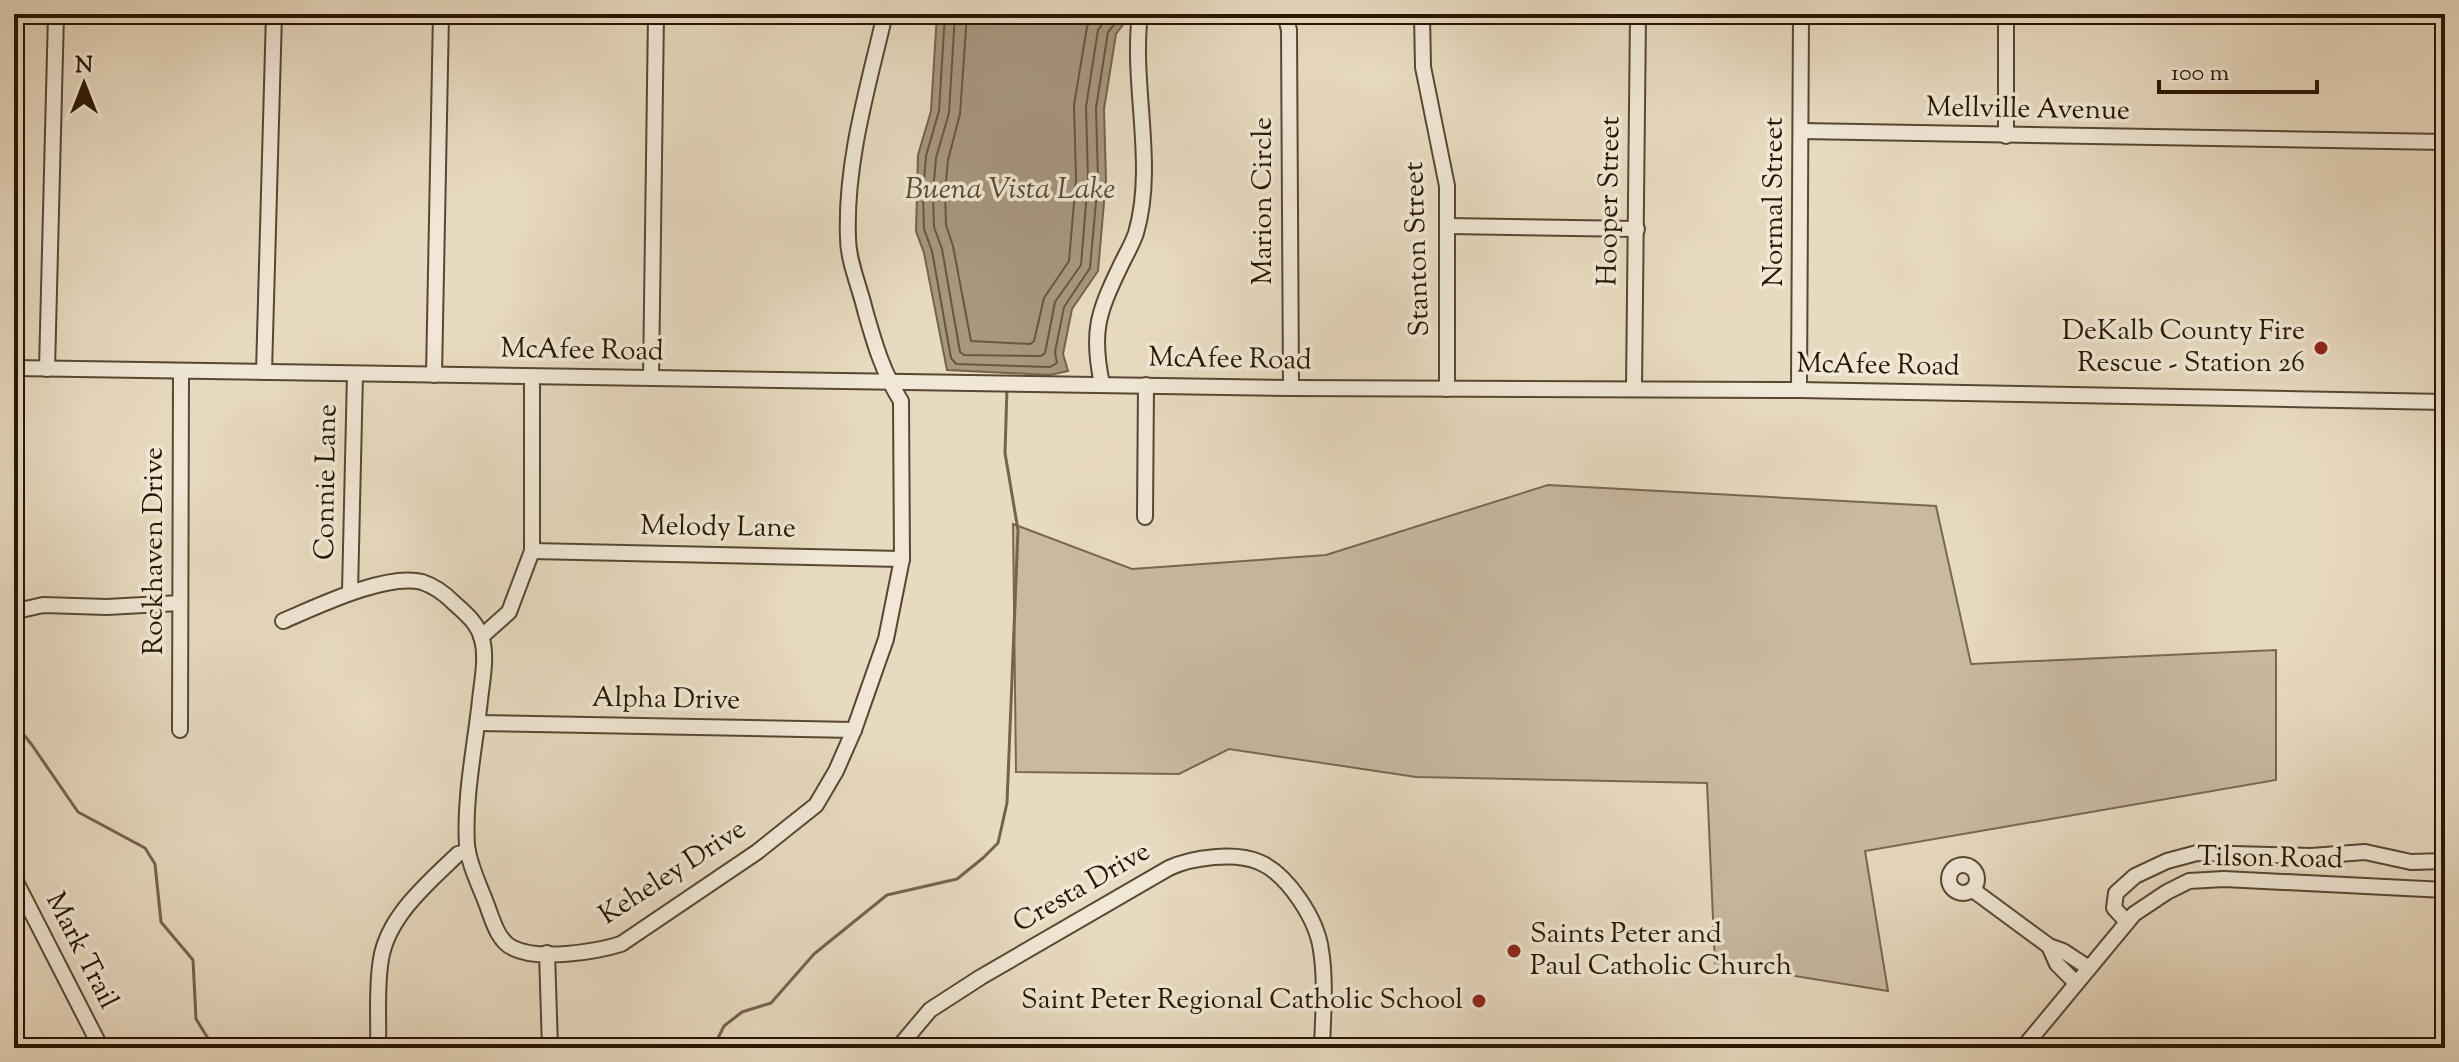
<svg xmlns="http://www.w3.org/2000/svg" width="2459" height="1062" viewBox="0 0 2459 1062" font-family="'Sorts Mill Goudy',serif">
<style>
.green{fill:#c8b9a0;stroke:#786851;stroke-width:2}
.water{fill:#a7977f;stroke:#75634d;stroke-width:2}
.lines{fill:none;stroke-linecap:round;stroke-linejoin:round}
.shore{stroke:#685640;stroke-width:2}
.stream{stroke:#75634d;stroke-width:3}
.minor-casing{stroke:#594732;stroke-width:18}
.minor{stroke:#f0e7d6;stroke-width:14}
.poi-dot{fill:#8f2418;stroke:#f0e7d6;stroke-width:3}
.labels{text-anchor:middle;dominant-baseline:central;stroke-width:7;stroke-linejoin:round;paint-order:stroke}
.street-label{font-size:28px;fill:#291602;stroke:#f0e7d6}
.poi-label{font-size:28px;fill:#291602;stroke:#f0e7d6;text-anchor:end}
.water-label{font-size:30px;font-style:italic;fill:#5b4a34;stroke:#f0e7d6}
</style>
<rect width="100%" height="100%" fill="#e8dac0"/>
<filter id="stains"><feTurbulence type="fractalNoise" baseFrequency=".0025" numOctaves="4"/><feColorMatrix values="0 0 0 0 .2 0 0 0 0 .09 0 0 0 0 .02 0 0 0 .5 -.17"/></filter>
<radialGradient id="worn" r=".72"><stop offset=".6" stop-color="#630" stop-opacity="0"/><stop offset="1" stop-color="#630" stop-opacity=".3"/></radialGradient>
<polygon class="green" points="1548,485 1936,506 1971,664 2276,650 2276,780 1865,851 1888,991 1715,963 1707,783 1416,777 1229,749 1179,774 1016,772 1013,524 1132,569 1326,555"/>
<polygon class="water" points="937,14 1131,14 1116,34 1104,109 1106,180 1098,271 1072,309 1063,354 1068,371 1050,375 947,370 924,253 916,231 918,155 931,111"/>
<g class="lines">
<g class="shore">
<polyline points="945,14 939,111 926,156 923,193 924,229 932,251 951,358 956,364 1050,367 1057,363 1055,352 1064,307 1090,268 1098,180 1096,108 1108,32 1123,14"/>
<polyline points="955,14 949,113 936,158 933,193 934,227 942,249 960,352 964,355 1041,356 1045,353 1055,302 1081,265 1088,179 1086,107 1098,30 1110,14"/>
<polyline points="967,14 960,114 948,160 945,193 946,225 953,246 971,341 1030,344 1034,341 1044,298 1069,261 1076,179 1074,105 1087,27 1093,14"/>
</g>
<g class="stream">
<polyline points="14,728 20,730 32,745 78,812 145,848 155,864 161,922 193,960 196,1019 214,1048"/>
<polyline points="713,1048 724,1026 742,1012 771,1003 814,954 887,895 957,879 983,858 998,843 1007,803 1018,530 1005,453 1007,388"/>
</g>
<defs>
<g id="minor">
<polyline points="1285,14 1289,30 1291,388"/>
<polyline points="1422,14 1423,67 1447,186 1447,389"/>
<polyline points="1801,131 2445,142"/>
<polyline points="2006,136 2006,14"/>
<polyline points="1449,226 1637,229"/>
<polyline points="14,368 1291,388 1799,390 2445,402"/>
<polyline points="47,369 56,14"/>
<polyline points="264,372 274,14"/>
<polyline points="434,375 441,14"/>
<polyline points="651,378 656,14"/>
<path d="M1102 384C1091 332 1098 313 1120 267 1125 256 1132 245 1136 233 1156 165 1131 84 1140 14"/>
<polyline points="1634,389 1638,14"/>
<polyline points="1799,390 1801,14"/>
<polyline points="1145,517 1146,385"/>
<polyline points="532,551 902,559"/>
<polyline points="350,592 355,374"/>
<polyline points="14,616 21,610 43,605 107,607 180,603"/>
<path d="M283 621C318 606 386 573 422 582 434 586 444 593 453 602 465 613 477 622 482 639 487 658 482 681 480 700 475 747 464 797 467 845 469 866 481 888 488 908 493 922 499 942 513 948 538 961 595 952 621 944L757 852 816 805 836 771 854 730 886 639 902 559 901 401C883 373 874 342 865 310 860 288 848 261 848 238 845 163 868 87 885 14"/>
<polyline points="481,637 509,612 532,551 532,377"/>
<polyline points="478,723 854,730"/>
<polyline points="180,730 181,372"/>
<circle cx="1963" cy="879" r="14"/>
<polyline points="14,878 101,1048"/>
<polyline points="1973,890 2049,946 2063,951 2089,968"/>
<polyline points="2127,922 2114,908 2116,893 2135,876 2167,861 2197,853 2311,856 2365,852 2411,862 2445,861"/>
<polyline points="2049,946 2057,964 2076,983"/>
<polyline points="547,953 550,1048"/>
<path d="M378 1048C379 1019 376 988 381 959 388 916 428 883 458 854L468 851"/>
<path d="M898 1048 930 1010 981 977 1169 868C1193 857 1235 852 1259 862 1288 874 1317 920 1321 950 1326 981 1323 1016 1322 1048"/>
<polyline points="2023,1048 2134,914 2167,892 2189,881 2224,879 2445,890"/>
</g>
</defs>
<use href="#minor" class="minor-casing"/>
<use href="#minor" class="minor"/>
</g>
<g class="poi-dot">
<circle cx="2321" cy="348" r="8"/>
<circle cx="1514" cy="951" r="8"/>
<circle cx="1479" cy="1001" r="8"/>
</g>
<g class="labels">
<g class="street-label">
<text transform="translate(2028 110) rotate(1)">Mellville Avenue</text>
<text transform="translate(1264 201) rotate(-90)">Marion Circle</text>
<text transform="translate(1610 201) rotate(-89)">Hooper Street</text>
<text transform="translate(1775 202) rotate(-90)">Normal Street</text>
<text transform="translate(1418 249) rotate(-92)">Stanton Street</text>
<text transform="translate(582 351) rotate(1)">McAfee Road</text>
<text transform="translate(1230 360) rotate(1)">McAfee Road</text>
<text transform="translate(1878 366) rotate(1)">McAfee Road</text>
<text transform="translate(327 482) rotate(-89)">Connie Lane</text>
<text transform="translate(718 528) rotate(1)">Melody Lane</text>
<text transform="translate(155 551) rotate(-90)">Rockhaven Drive</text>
<text transform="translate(666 700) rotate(1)">Alpha Drive</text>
<text transform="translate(2270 859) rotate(1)">Tilson Road</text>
<text transform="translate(673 873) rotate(-33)">Keheley Drive</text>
<text transform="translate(1082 888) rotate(-30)">Cresta Drive</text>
<text transform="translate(81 951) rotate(63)">Mark Trail</text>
</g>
<g class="poi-label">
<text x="2305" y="332">DeKalb County Fire<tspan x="2305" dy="32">Rescue - Station 26</tspan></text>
<text x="1530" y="935" text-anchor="start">Saints Peter and<tspan x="1530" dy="32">Paul Catholic Church</tspan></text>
<text x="1463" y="1001">Saint Peter Regional Catholic School</text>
</g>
<g class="water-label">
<text x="1010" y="190">Buena Vista Lake</text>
</g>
</g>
<rect width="2459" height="1062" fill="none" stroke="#e8dac0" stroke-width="48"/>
<rect x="16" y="16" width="2427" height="1030" fill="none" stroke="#291602" stroke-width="4"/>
<rect x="24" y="24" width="2411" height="1014" fill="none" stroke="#291602" stroke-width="2"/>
<g transform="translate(84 84)" stroke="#f0e7d6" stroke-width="6" paint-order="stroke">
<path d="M0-6L14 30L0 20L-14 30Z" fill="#291602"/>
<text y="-12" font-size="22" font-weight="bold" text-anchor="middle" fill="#291602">N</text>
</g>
<path d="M2159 80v12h158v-12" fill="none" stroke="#291602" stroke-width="4"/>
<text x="2171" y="80" font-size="24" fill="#291602" stroke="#f0e7d6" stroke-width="6" paint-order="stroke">100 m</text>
<rect width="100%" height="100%" filter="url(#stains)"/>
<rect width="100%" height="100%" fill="url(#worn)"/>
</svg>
